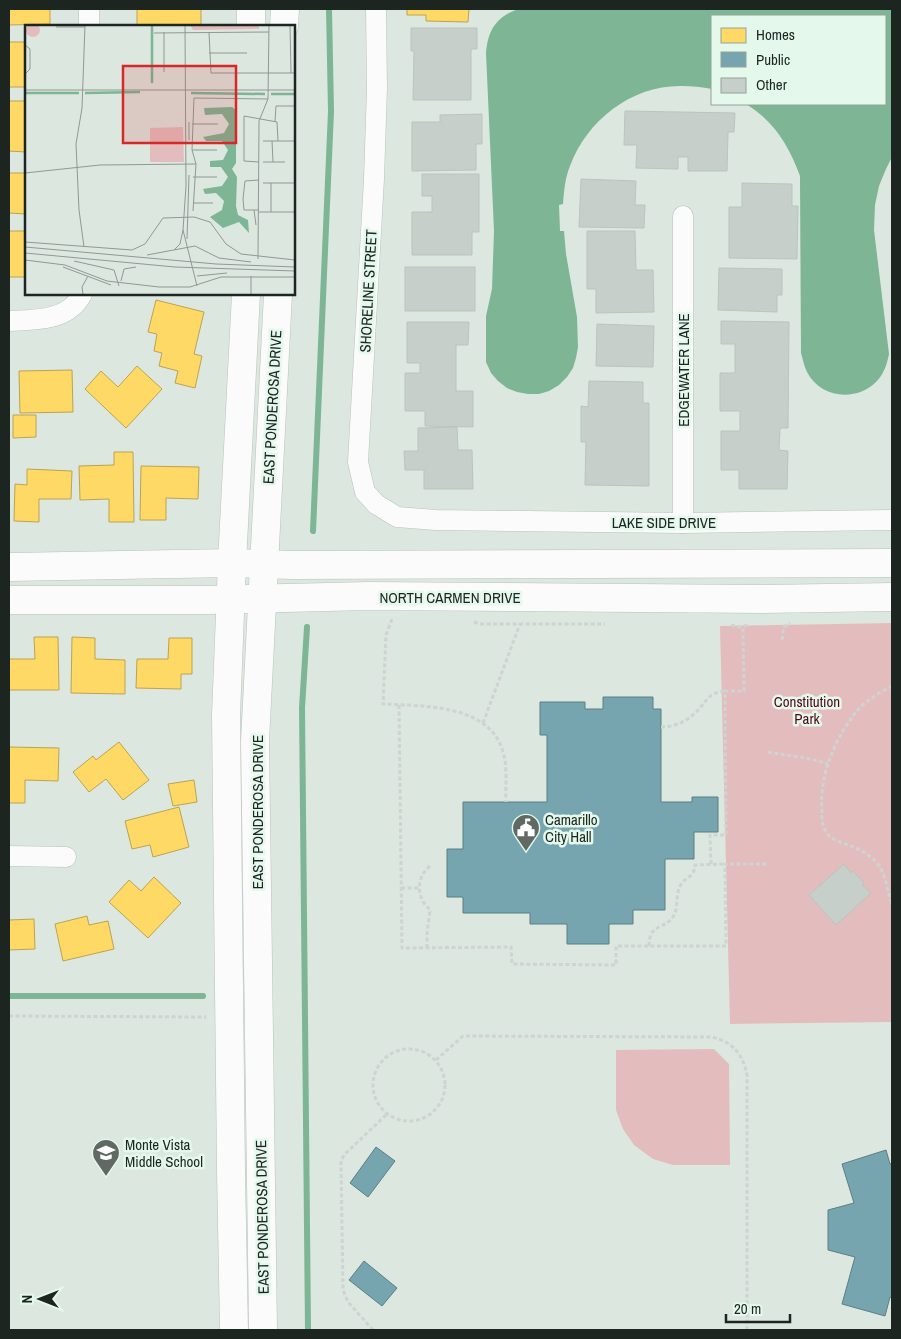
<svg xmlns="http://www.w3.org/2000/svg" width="901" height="1339" viewBox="0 0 901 1339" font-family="'Archivo Narrow',sans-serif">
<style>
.green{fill:#e3bdbd}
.water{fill:#7db595}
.homes{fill:#ffd966;stroke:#bba351}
.public{fill:#76a5af;stroke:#5b7f84}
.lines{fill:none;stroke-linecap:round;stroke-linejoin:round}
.stream{stroke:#7db595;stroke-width:6}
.building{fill:#c6cfc9;stroke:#bbc4be}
.minor-casing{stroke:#b9c2bc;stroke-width:21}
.secondary-casing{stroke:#b9c2bc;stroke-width:29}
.path{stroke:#cfd3d1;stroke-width:3;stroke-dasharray:4 2.5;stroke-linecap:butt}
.minor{stroke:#fafbfa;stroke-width:20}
.secondary{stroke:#fafbfa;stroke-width:28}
.labels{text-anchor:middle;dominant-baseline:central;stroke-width:5;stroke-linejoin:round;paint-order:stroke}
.street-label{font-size:15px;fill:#1d2520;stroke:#e4f9ec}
.park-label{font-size:15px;fill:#500819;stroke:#e4f9ec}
.poi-label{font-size:15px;fill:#1d2520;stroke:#e4f9ec;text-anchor:start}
.inset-river{fill:none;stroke:#7db595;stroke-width:2.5}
.inset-road{fill:none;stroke:#909993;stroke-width:1}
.view{fill:#d62828;fill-opacity:0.15;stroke:#d62828;stroke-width:2.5}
.inset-edge{fill:none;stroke:#1d2520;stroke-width:2.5}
</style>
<rect width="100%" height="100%" fill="#dce7e0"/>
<g class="green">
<polygon points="892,623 892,1022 730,1024 720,626"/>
<polygon points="714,1049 729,1064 730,1165 673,1165 653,1159 634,1145 623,1129 616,1110 616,1050"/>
</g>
<path class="water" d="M518 9H892V157L886 169 879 186 875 205 874 230 889 354C887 364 884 374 876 382 856 402 820 398 807 372 804 366 803 360 801 353L800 176C789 146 774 121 746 104H885V16H712V89C702 87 692 86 682 86 632 85 587 120 570 166 565 178 564 191 563 204L559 205 560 231H564L566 254 577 317 578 347 576 358 573 368 567 377 559 385 549 391 539 394H528L517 392 507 388 498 381 491 373 486 362V316L492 289 494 231 486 53C488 30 496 17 518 9Z"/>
<g class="homes">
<polygon points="9,9 50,9 50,24 9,25"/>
<rect x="137" y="9" width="64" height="17"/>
<polygon points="407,9 469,9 468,22 426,21 426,15 407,15"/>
<rect x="9" y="42" width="17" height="45"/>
<polygon points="9,101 26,101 26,152 9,151"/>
<polygon points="9,173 26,173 26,214 9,213"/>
<rect x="9" y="231" width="17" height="46"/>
<polygon points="156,300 204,312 194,354 202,356 195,388 175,383 178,371 159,366 162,353 154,351 157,334 148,332"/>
<polygon points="137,366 162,389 126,428 85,389 101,371 118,387"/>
<polygon points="72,370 73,412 20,413 19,371"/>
<polygon points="13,415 36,415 36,437 13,438"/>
<polygon points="114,452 133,452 134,522 109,522 109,499 80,500 79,466 114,465"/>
<polygon points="141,466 199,467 198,499 166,498 166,520 140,520"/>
<polygon points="27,469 72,471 71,499 39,499 39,522 14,521 15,484 27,485"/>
<polygon points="34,637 58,637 59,690 9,690 9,659 35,659"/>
<polygon points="72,637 95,638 95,659 125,660 125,694 71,693"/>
<polygon points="169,638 192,638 192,674 181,674 181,689 136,688 137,659 168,659"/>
<polygon points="119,742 149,780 123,800 106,779 89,792 73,772 93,756 96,760"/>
<polygon points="9,747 59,748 58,781 25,780 25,803 9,803"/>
<polygon points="194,780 197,802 173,806 168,784"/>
<polygon points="179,807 189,847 153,857 150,845 132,849 125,821"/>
<polygon points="154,877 181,903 148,938 109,902 129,880 141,891"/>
<polygon points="87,916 89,925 108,921 114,949 63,961 55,924"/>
<polygon points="34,919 35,949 9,950 9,920"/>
</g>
<g class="public">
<polygon points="603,697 653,697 653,709 661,709 661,802 692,802 692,797 718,797 718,832 694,832 694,859 665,859 665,910 633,910 633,924 609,924 609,944 567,944 567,924 530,924 530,913 463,913 463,897 447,897 447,849 463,849 463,802 547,802 547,735 540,735 540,702 585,702 585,709 603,709"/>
<polygon points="376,1147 395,1161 368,1197 350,1183"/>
<polygon points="886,1150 890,1164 892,1163 892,1298 890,1297 885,1316 842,1304 855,1257 828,1250 828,1210 854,1203 842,1164"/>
<polygon points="364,1261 397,1288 382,1306 349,1280"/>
</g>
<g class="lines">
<g class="stream">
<polyline points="313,531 331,111 329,9"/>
<polyline points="307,627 302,708 308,1330"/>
<polyline points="9,996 203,996"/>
</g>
</g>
<g class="building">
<polygon points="411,28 477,28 477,49 471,49 471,100 413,100 414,51 411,51"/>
<polygon points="625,111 735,113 734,132 728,132 727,171 688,171 688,157 678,157 678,169 636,168 637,145 624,145"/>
<polygon points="482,114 482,144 476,144 476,170 412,171 412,122 440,122 440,115"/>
<polygon points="422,174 479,174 479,232 472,232 472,255 412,255 412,212 432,212 432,196 422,196"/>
<polygon points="581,179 636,181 635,205 645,205 644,228 579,227"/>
<polygon points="742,183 792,184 792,206 798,206 797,259 729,258 729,207 742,207"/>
<polygon points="587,231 635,231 636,270 653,270 654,312 596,313 596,289 587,289"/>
<rect x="405" y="267" width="70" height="44"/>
<polygon points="719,268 782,269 782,295 777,295 777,312 718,310"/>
<polygon points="721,321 789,322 788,428 780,428 779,450 788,451 787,489 739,489 739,470 721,470 721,431 740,431 740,411 720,411 720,373 735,373 735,344 721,344"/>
<polygon points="407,322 469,322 468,345 456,345 456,391 473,391 473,427 425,426 425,411 405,411 405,373 420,373 420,363 407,363"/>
<polygon points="597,324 654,326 653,367 596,366"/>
<polygon points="589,381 643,382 643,403 649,403 649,486 585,485 586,442 581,442 581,406 588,407"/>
<polygon points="457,427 458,450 472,450 473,489 424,489 424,470 405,470 404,451 418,451 418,428"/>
<polygon points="844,864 851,873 853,871 864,883 862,885 871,893 836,925 809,895"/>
</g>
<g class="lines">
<defs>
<g id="minor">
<polyline points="89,9 89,26"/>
<polyline points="376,9 377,88 374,179 358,462 365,492 376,504 397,517 436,520 683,523 892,520"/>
<polyline points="683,216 683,523"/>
<path d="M9 321C35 320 69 321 82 294"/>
<polyline points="9,856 66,857"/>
</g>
<g id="secondary">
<polyline points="251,26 251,9"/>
<polyline points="284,26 285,9"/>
<polyline points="9,567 232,563 292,565 892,563"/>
<polyline points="9,600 207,600 368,596 762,599 892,597"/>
<polyline points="234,1330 231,1171 226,715 232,563 246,294"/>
<polyline points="263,1330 255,741 278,294"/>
</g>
</defs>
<use href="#minor" class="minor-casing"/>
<use href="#secondary" class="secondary-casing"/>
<g class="path">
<path d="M392 619 386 635 383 704C423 706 490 704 503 752 508 768 505 786 506 802"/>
<polyline points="474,622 480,624 605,624"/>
<polyline points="731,625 739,627 749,625"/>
<polyline points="782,640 784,627 790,623"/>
<path d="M892 686C878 693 862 703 853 716 833 743 819 778 822 812 822 818 822 825 825 830 830 841 844 843 854 847 862 851 870 855 876 862 887 874 886 889 892 904"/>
<polyline points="399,705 402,948 511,947 512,964 616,965 616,946 726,946 725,864 768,864"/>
<polyline points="483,723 520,624"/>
<path d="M661 727C673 727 686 722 694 714 706 704 707 692 725 691"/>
<path d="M768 752C788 756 809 757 828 764"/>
<polyline points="711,864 710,835 726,835 725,691 744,691 743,626"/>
<path d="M430 866C415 878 416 900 432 911"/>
<polyline points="401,888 419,888"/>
<path d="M649 946C649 923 664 930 673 917 679 908 675 896 680 886 685 876 694 879 695 865L725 864"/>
<polyline points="427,948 427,934 430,910"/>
<polyline points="9,1016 206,1017"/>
<circle cx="409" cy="1085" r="36"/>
<path d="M436 1060 463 1036 711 1037C732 1041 743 1054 747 1075V1330"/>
<polyline points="373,1330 348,1302 343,1290 341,1161 344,1155 387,1114"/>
</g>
<use href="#minor" class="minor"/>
<use href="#secondary" class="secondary"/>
</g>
<defs>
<symbol id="civic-pin" viewBox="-11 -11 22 30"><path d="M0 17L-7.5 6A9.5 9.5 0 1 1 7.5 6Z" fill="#606963" stroke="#e4f9ec"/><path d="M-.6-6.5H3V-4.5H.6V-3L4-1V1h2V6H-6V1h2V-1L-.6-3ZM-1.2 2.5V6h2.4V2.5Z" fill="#fff"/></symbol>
<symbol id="school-pin" viewBox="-11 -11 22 30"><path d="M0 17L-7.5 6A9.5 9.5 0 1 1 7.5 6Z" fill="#606963" stroke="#e4f9ec"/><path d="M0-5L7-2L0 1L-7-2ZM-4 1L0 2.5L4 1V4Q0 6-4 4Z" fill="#fff"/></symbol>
</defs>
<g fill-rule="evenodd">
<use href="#civic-pin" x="510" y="812" width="32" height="43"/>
<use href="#school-pin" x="90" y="1137" width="32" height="43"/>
</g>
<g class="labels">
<g class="street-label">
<text transform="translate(368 291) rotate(-87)">SHORELINE STREET</text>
<text transform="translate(683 370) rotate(-90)">EDGEWATER LANE</text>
<text transform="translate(272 407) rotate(-87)">EAST PONDEROSA DRIVE</text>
<text x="664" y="522">LAKE SIDE DRIVE</text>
<text x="450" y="597">NORTH CARMEN DRIVE</text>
<text transform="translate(257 812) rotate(-90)">EAST PONDEROSA DRIVE</text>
<text transform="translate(262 1217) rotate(-91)">EAST PONDEROSA DRIVE</text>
</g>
<g class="park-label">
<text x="807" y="701">Constitution<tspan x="807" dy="17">Park</tspan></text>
</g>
<g class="poi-label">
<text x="545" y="819">Camarillo<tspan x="545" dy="17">City Hall</tspan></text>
<text x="125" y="1144">Monte Vista<tspan x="125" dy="17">Middle School</tspan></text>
</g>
</g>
<g transform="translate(25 25)">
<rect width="270" height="270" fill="#dce7e0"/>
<path d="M1 5a7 7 0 1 1 14 0a7 7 0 1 1-14 0ZM165 0H234V4L168 5ZM158 102 159 137H125V103Z" fill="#e3bdbd"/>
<path d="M179 83 207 82 211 85V138L207 144 212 152 211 181 213 190 223 195 224 208 214 197 198 203 185 192 197 185 199 176 191 168 180 169 178 164 197 161 203 152 196 142H185V136L198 135 203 125 197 116H181L178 112 199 108 204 99 197 89 180 90Z" fill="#7db595"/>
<path class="inset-river" d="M127 0V58M0 68H54M60 68 115 67M166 68 240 69M246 69H270"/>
<path class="inset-road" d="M160 0 161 161 158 205 172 261M265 0 266 48M31 2H60M184 7 186 48H270M129 8 244 7M0 20 5 24V44L0 49M184 28H222M139 47V7M0 65H270M250 96 251 81H270M164 97V115M167 99H193M238 116H270M247 116 248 137M167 125H192M234 137 219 136V91L252 97 253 116M238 137H260M0 148 75 140 171 139M168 152H192M234 155 220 156 218 174 219 185H234M238 158H270M246 158V187M168 178H188M229 185 231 200M168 186 171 139 167 125 169 73 243 74M234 187H270M162 214 164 150M0 217 107 225 120 219 138 193 169 192 185 197 201 219 216 229 270 235M0 222 191 239 270 242M59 222 54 185 51 119 57 83 60 0M149 225 155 219 158 205M0 228 150 242 270 246M122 230 170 221 194 233 226 237M233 234 234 96 243 74 244 0M0 235 40 240 82 256 134 262H165L196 252H270M49 236 89 245 94 261M38 242 86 260M172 251 202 248M96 256 99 244 111 242M58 269 57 262 63 251M226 270V251"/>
<path class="view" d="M98 41H211V118H98Z"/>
<rect width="270" height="270" class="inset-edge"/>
</g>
<rect width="901" height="1339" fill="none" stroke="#1d2520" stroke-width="20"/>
<rect x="711" y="15" width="175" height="90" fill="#e4f9ec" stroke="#94a49a"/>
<rect x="721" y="28" width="25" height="15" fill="#ffd966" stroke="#94a49a"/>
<text x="756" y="40" font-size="15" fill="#1d2520">Homes</text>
<rect x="721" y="52" width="25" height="15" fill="#76a5af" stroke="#94a49a"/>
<text x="756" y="65" font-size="15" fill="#1d2520">Public</text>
<rect x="721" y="78" width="25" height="15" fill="#c6cfc9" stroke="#94a49a"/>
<text x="756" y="90" font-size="15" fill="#1d2520">Other</text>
<g transform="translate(40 1299) rotate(270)" stroke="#e4f9ec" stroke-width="4" paint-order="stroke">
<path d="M0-4L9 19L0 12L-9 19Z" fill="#1d2520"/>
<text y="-8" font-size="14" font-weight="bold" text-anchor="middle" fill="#1d2520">N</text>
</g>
<path d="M726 1314v8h64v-8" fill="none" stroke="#1d2520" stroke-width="2.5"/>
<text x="734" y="1314" font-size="15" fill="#1d2520" stroke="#e4f9ec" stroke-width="4" paint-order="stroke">20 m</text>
</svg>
